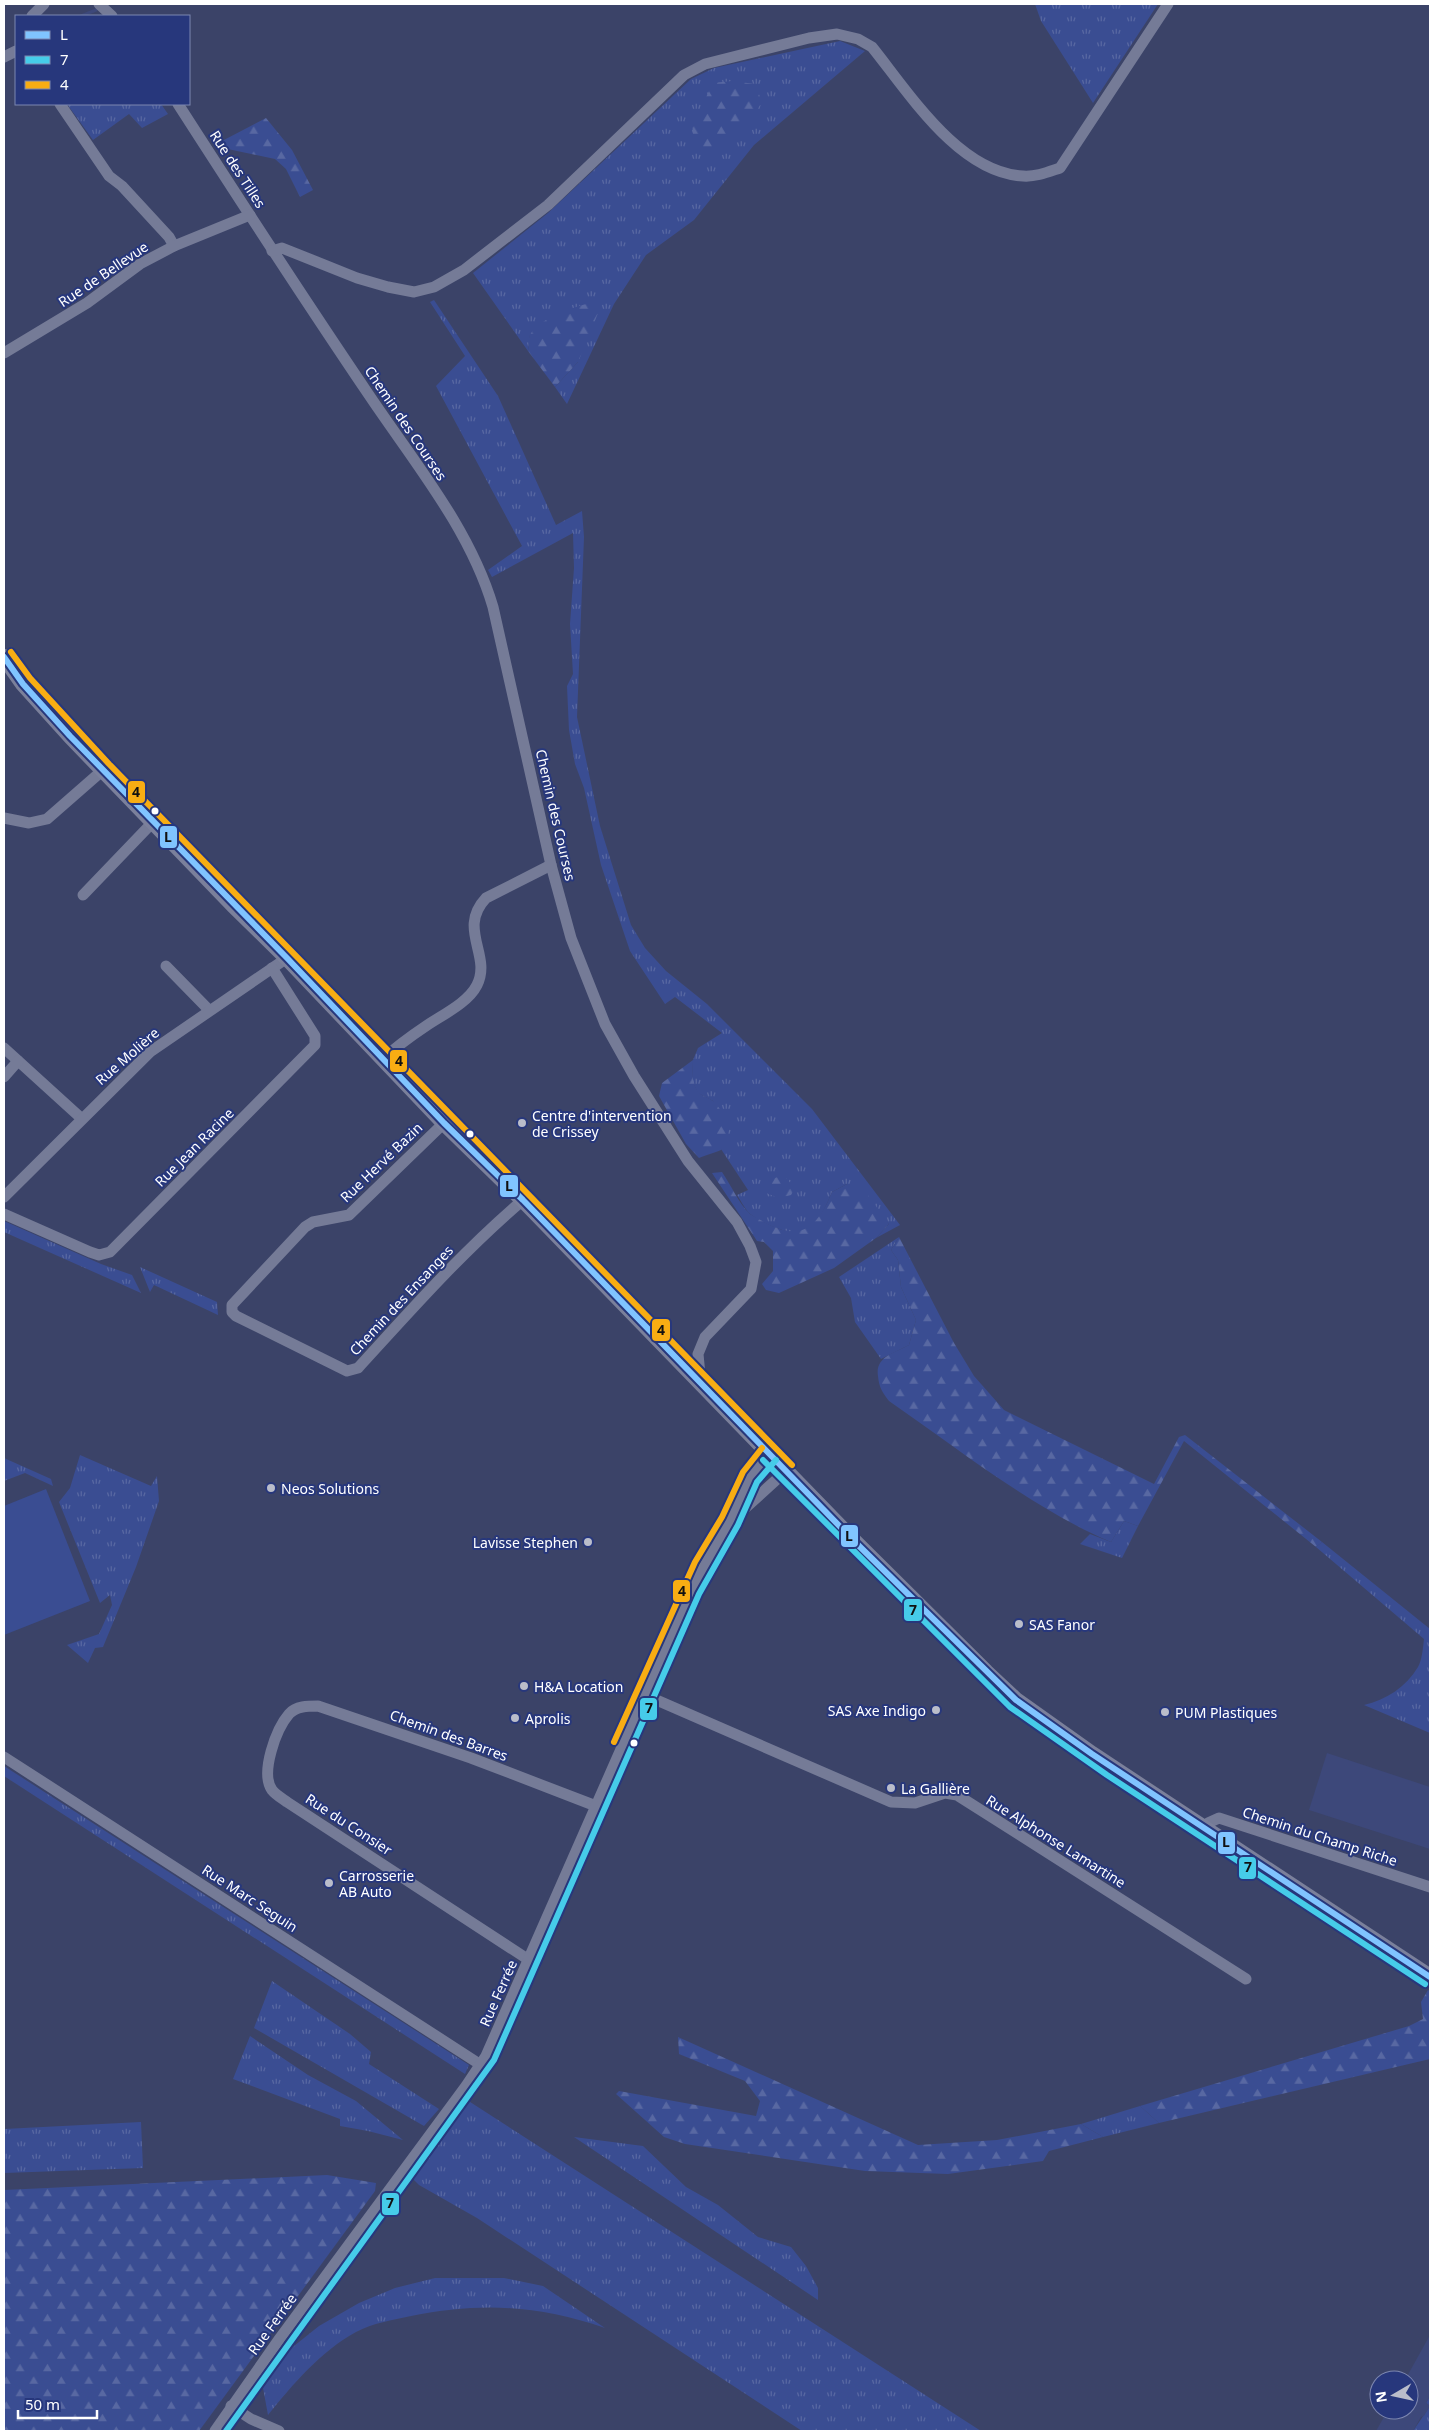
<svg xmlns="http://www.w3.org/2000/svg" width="1434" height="2435" viewBox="0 0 1434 2435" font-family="'Noto Sans',sans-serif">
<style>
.grass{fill:url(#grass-tufts)}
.forest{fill:url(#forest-firs)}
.garden{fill:#3a4d92}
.water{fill:#3d487a}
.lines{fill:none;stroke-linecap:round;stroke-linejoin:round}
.stream{stroke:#3d487a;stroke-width:3}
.street{stroke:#757b97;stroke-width:11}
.secondary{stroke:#7b809b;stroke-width:16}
.bus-1-casing{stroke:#27377c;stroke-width:10}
.bus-2-casing{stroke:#27377c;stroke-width:10}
.bus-3-casing{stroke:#27377c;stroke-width:10}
.bus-1{stroke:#80c4ff;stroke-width:6}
.bus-2{stroke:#46cce9;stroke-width:6}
.bus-3{stroke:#f8ad13;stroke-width:6}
.bus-dot{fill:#fff;stroke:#27377c;stroke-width:2}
.poi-dot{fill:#babdca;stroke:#27377c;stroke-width:2}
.labels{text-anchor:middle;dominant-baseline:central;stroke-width:4;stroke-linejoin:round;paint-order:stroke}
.street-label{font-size:14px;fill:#fff;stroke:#27377c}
.poi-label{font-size:14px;fill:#fff;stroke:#27377c;text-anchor:start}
.line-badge{stroke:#27377c;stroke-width:2}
.pale-badge-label{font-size:14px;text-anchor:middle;font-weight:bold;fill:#111}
</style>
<defs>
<pattern id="grass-tufts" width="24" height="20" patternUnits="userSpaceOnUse" patternTransform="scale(1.25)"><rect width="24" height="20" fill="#3a4d92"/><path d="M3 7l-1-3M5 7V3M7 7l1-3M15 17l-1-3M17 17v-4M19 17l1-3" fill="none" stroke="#5868a2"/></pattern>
<pattern id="forest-firs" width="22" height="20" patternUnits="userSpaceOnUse" patternTransform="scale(1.25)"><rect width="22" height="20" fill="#3a4d92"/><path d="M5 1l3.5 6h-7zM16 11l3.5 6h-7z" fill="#5868a2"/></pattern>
</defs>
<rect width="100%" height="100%" fill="#3b4368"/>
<g class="grass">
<polygon points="1035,4 1158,4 1093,103 1041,21"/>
<polygon points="840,41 865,51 754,145 694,220 646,255 614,304 567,404 555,387 578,362 530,335 528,351 473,273 548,213 691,79 714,68"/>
<polygon points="67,104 161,104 168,114 142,128 129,114 93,140"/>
<path d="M434 300 498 396 556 525 582 511 584 537 577 717 600 826 631 925 645 948 666 971 707 1004 812 1109 900 1225 876 1238 889 1224 847 1184 832 1192C826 1206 818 1226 802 1232 790 1236 757 1221 748 1212 744 1207 741 1201 737 1195L748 1190 721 1149 727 1138 713 1101 698 1093 692 1081 693 1060 698 1048 722 1033 675 997 665 1004 630 951 601 865 584 788 575 764 569 730 567 686 573 674 570 624 574 568 573 533 492 577 488 570 522 546 436 386 465 356 430 302Z"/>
<polygon points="4,1221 101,1264 132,1275 141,1293 4,1232"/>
<polygon points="899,1237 891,1250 898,1260 901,1287 916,1320 909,1345 881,1359 855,1322 851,1298 839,1277"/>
<polygon points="140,1267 217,1302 218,1315 154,1285 150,1292"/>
<polygon points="80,1455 151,1486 157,1476 159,1501 136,1567 103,1647 95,1648 88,1663 67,1645 99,1634 112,1605 110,1595 100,1603 59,1502 70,1488"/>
<polygon points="4,1458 51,1479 53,1486 25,1473 4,1481"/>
<polygon points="1124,1521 1138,1526 1122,1558 1080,1544 1090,1534 1111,1542"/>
<path d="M1322 1542 1430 1629V1733L1364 1705C1386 1700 1406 1687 1418 1667 1422 1660 1423 1648 1424 1639L1316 1547Z"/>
<polygon points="4,1766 469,2065 465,2074 4,1776"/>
<polygon points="272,1981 350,2034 371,2052 369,2064 439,2109 424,2126 254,2028"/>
<polygon points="250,2036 308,2075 356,2101 403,2140 368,2131 340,2126 340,2119 233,2079"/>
<polygon points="467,2100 981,2431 802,2431 477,2218 419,2185 411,2177"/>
<polygon points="1140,2106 1159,2123 1103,2137 1081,2124"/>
<polygon points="141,2122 143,2168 4,2173 4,2129"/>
<polygon points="574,2137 643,2146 686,2187 718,2205 758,2237 791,2247 806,2266 818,2288 818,2300"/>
<path d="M435 2278H504L543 2286 605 2328C538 2305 481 2302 411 2316 392 2320 373 2323 356 2332 321 2351 293 2384 268 2415L263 2388 289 2350 319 2326 359 2303 395 2288Z"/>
<polygon points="1430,2396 1430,2431 1413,2431 1430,2406 1426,2403"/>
</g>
<g class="forest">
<polygon points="732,81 755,84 762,102 750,121 710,158 695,146 692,126 713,83"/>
<polygon points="266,118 292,150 313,190 300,197 286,169 275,159 223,148 222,141"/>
<path d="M603 301 578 362 555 387 528 351C529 346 528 339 530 335 539 317 585 302 603 301Z"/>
<path d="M693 1060C693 1071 691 1081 697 1090 700 1096 708 1097 713 1101 724 1111 737 1138 721 1150 715 1153 705 1155 699 1158L686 1144 659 1096 662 1083Z"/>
<path d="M722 1172C731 1185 739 1204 750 1214 756 1218 764 1222 770 1225 805 1242 819 1223 832 1192L847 1184 862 1187 889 1224 876 1238 834 1268 779 1293 766 1290 762 1284 773 1271V1251L764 1242 757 1241 712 1173Z"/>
<polygon points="778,1177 785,1177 795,1188 791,1195 779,1198 766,1193 765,1181"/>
<path d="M899 1237 954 1343 974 1376 1004 1410 1154 1484 1179 1437 1185 1435 1322 1542 1316 1547 1184 1441 1138 1526 1124 1521 1111 1542C1035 1510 957 1448 889 1401 882 1392 879 1387 878 1376 875 1357 894 1353 909 1345L916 1320 901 1287 898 1260 891 1250Z"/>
<polygon points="1428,1990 1430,1991 1430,2059 1159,2123 1140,2106 1409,2026 1423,2019 1421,2002"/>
<polygon points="678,2037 918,2145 997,2140 1081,2124 1103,2137 1049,2151 1043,2161 948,2174 865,2171 685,2144 664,2137 616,2094 619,2091 756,2116 760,2101 745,2081 679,2054"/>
<polygon points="327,2175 376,2183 375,2191 199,2431 4,2431 4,2190"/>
</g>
<polygon class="garden" points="46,1489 90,1601 4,1635 4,1506"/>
<g class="water">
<polygon points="1327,1753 1430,1787 1430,1849 1309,1810"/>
<polygon points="1430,2335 1430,2396 1426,2403 1430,2406 1424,2416 1421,2417 1413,2431 1376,2431 1388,2410 1409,2410 1409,2380 1405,2380"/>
</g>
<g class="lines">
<polyline class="stream" points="81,16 96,10"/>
<g class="street">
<polyline points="99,4 112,16"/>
<polyline points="32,16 44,4"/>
<polyline points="4,57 16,51"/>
<polyline points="60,104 109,176 122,186 169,237 174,246"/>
<path d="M178 104C241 202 304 299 369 395 414 462 470 529 493 607L551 865 571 938 605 1024 634 1076 688 1161 737 1222 750 1246 756 1262 751 1289 705 1337 698 1354 700 1375 697 1379"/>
<path d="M272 251 282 248 357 278 388 287 414 292 434 287 464 270 548 205 684 75 705 64 809 38 837 34 858 39 872 47C909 93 959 173 1023 176 1036 177 1048 172 1060 168L1168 4"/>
<polyline points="4,353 87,303 140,264 174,246 250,215"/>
<polyline points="4,818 29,823 47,819 103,770"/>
<polyline points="83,895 154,821"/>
<polyline points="166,966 209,1010"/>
<polyline points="4,1048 81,1118"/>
<path d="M383 1059C396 1047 411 1036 426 1026 442 1015 468 1003 477 985 492 955 457 929 486 898L551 865"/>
<polyline points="4,1077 18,1061"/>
<path d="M444 1123 349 1215 313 1222 305 1227 232 1305V1312L236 1316 347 1371 358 1368C411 1310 463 1251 523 1200"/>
<polyline points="4,1197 150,1052 287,958"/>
<polyline points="4,1214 90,1252 99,1255 110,1252 315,1045 315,1036 272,968"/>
<polyline points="732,1520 786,1471"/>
<polyline points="645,1695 891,1802 915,1803 945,1793 957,1795 1246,1979"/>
<polyline points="4,1757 481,2065"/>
<polyline points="1206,1830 1208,1823 1219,1818 1430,1887"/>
<path d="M529 1960 287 1802C283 1799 276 1795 272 1790 260 1773 276 1729 289 1714 296 1706 308 1706 318 1706L471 1758 596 1806"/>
<polyline points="231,2406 251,2419 279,2431"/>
<polyline points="215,2431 280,2338 466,2086 486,2056 691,1590 730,1521 737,1502 750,1477 769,1454"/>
</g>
<polyline class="secondary" points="4,657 23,684 70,736 233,905 287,958 444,1123 523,1200 853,1540 986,1672 1016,1700 1092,1754 1430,1977"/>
<defs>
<polyline id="bus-1" points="4,657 23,684 70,736 287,958 444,1123 523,1200 853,1540 1016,1700 1092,1754 1430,1977"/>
<g id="bus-2">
<polyline points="763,1460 1010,1707 1107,1775 1425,1984"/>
<polyline points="226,2431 494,2060 699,1594 738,1525 757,1482 776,1460"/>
</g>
<g id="bus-3">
<polyline points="11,652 30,678 109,764 792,1465"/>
<polyline points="614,1742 695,1562 722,1517 743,1472 762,1448"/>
</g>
</defs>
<use href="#bus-1" class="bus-1-casing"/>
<use href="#bus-2" class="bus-2-casing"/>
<use href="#bus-3" class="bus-3-casing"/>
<use href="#bus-1" class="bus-1"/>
<use href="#bus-2" class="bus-2"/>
<use href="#bus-3" class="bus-3"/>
</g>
<g class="bus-dot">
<circle cx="155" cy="811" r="4.5"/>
<circle cx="470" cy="1134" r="4.5"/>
<circle cx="634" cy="1743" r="4.5"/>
</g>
<g class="poi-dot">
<circle cx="522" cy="1123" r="5"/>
<circle cx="271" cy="1488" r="5"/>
<circle cx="588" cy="1542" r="5"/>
<circle cx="1019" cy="1624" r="5"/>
<circle cx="524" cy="1686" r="5"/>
<circle cx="936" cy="1710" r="5"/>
<circle cx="1165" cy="1712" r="5"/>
<circle cx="515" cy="1718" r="5"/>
<circle cx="891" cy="1788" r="5"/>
<circle cx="329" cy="1883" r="5"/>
</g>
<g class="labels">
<g class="street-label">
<text transform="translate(238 169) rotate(57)">Rue des Tilles</text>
<text transform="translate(103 274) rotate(-34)">Rue de Bellevue</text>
<text transform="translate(406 423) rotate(56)">Chemin des Courses</text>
<text transform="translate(556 815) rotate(77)">Chemin des Courses</text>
<text transform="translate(127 1056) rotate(-41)">Rue Molière</text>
<text transform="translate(194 1147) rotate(-45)">Rue Jean Racine</text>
<text transform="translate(381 1162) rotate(-44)">Rue Hervé Bazin</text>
<text transform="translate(401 1300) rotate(-47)">Chemin des Ensanges</text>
<text transform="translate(449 1735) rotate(20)">Chemin des Barres</text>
<text transform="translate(349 1824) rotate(33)">Rue du Consier</text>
<text transform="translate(1320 1836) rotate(18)">Chemin du Champ Riche</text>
<text transform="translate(1056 1841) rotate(32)">Rue Alphonse Lamartine</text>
<text transform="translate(250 1898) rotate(33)">Rue Marc Seguin</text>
<text transform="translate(498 1993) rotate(-66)">Rue Ferrée</text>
<text transform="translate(272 2324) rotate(-54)">Rue Ferrée</text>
</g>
<g class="poi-label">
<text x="532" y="1115">Centre d'intervention<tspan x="532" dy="16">de Crissey</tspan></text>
<text x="281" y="1488">Neos Solutions</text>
<text x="578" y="1542" text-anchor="end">Lavisse Stephen</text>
<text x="1029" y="1624">SAS Fanor</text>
<text x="534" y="1686">H&amp;A Location</text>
<text x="926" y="1710" text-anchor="end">SAS Axe Indigo</text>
<text x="1175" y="1712">PUM Plastiques</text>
<text x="525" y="1718">Aprolis</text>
<text x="901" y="1788">La Gallière</text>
<text x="339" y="1875">Carrosserie<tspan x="339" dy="16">AB Auto</tspan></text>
</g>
</g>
<g class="line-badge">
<rect x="127" y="780" width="19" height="24" rx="5" fill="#f8ad13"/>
<rect x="159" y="825" width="19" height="24" rx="5" fill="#80c4ff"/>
<rect x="389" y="1049" width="19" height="24" rx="5" fill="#f8ad13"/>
<rect x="499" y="1174" width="20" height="24" rx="5" fill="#80c4ff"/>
<rect x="651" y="1318" width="20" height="24" rx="5" fill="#f8ad13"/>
<rect x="840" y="1524" width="19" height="24" rx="5" fill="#80c4ff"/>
<rect x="672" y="1579" width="19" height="24" rx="5" fill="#f8ad13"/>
<rect x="903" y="1598" width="20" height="24" rx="5" fill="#46cce9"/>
<rect x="639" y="1697" width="19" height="24" rx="5" fill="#46cce9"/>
<rect x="1217" y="1831" width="19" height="24" rx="5" fill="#80c4ff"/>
<rect x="1238" y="1856" width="19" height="24" rx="5" fill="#46cce9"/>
<rect x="381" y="2192" width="19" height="24" rx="5" fill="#46cce9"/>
</g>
<g class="pale-badge-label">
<text x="136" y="797">4</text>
<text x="168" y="842">L</text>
<text x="399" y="1066">4</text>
<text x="509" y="1191">L</text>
<text x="661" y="1335">4</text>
<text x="849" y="1541">L</text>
<text x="682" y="1596">4</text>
<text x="913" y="1615">7</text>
<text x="649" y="1713">7</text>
<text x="1226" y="1847">L</text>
<text x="1248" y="1872">7</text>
<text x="390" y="2208">7</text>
</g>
<rect width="1434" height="2435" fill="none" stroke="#ffffff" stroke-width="10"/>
<rect x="15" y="15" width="175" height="90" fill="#27377c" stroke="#7d87b0"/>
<rect x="25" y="31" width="25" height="8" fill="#80c4ff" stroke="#7d87b0"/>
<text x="60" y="40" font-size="15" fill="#ffffff">L</text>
<rect x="25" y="56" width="25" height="8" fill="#46cce9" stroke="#7d87b0"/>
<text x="60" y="65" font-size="15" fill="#ffffff">7</text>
<rect x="25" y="81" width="25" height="8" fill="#f8ad13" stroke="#7d87b0"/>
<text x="60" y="90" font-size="15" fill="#ffffff">4</text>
<g transform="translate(1394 2395) rotate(261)"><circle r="24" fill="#27377c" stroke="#7d87b0"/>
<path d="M0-4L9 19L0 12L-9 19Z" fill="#babdca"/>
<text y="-8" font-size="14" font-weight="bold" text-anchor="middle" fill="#ffffff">N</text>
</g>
<path d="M18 2410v8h79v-8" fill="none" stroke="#ffffff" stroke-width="2.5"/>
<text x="25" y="2410" font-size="15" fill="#ffffff" stroke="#27377c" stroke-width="4" paint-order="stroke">50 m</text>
</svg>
